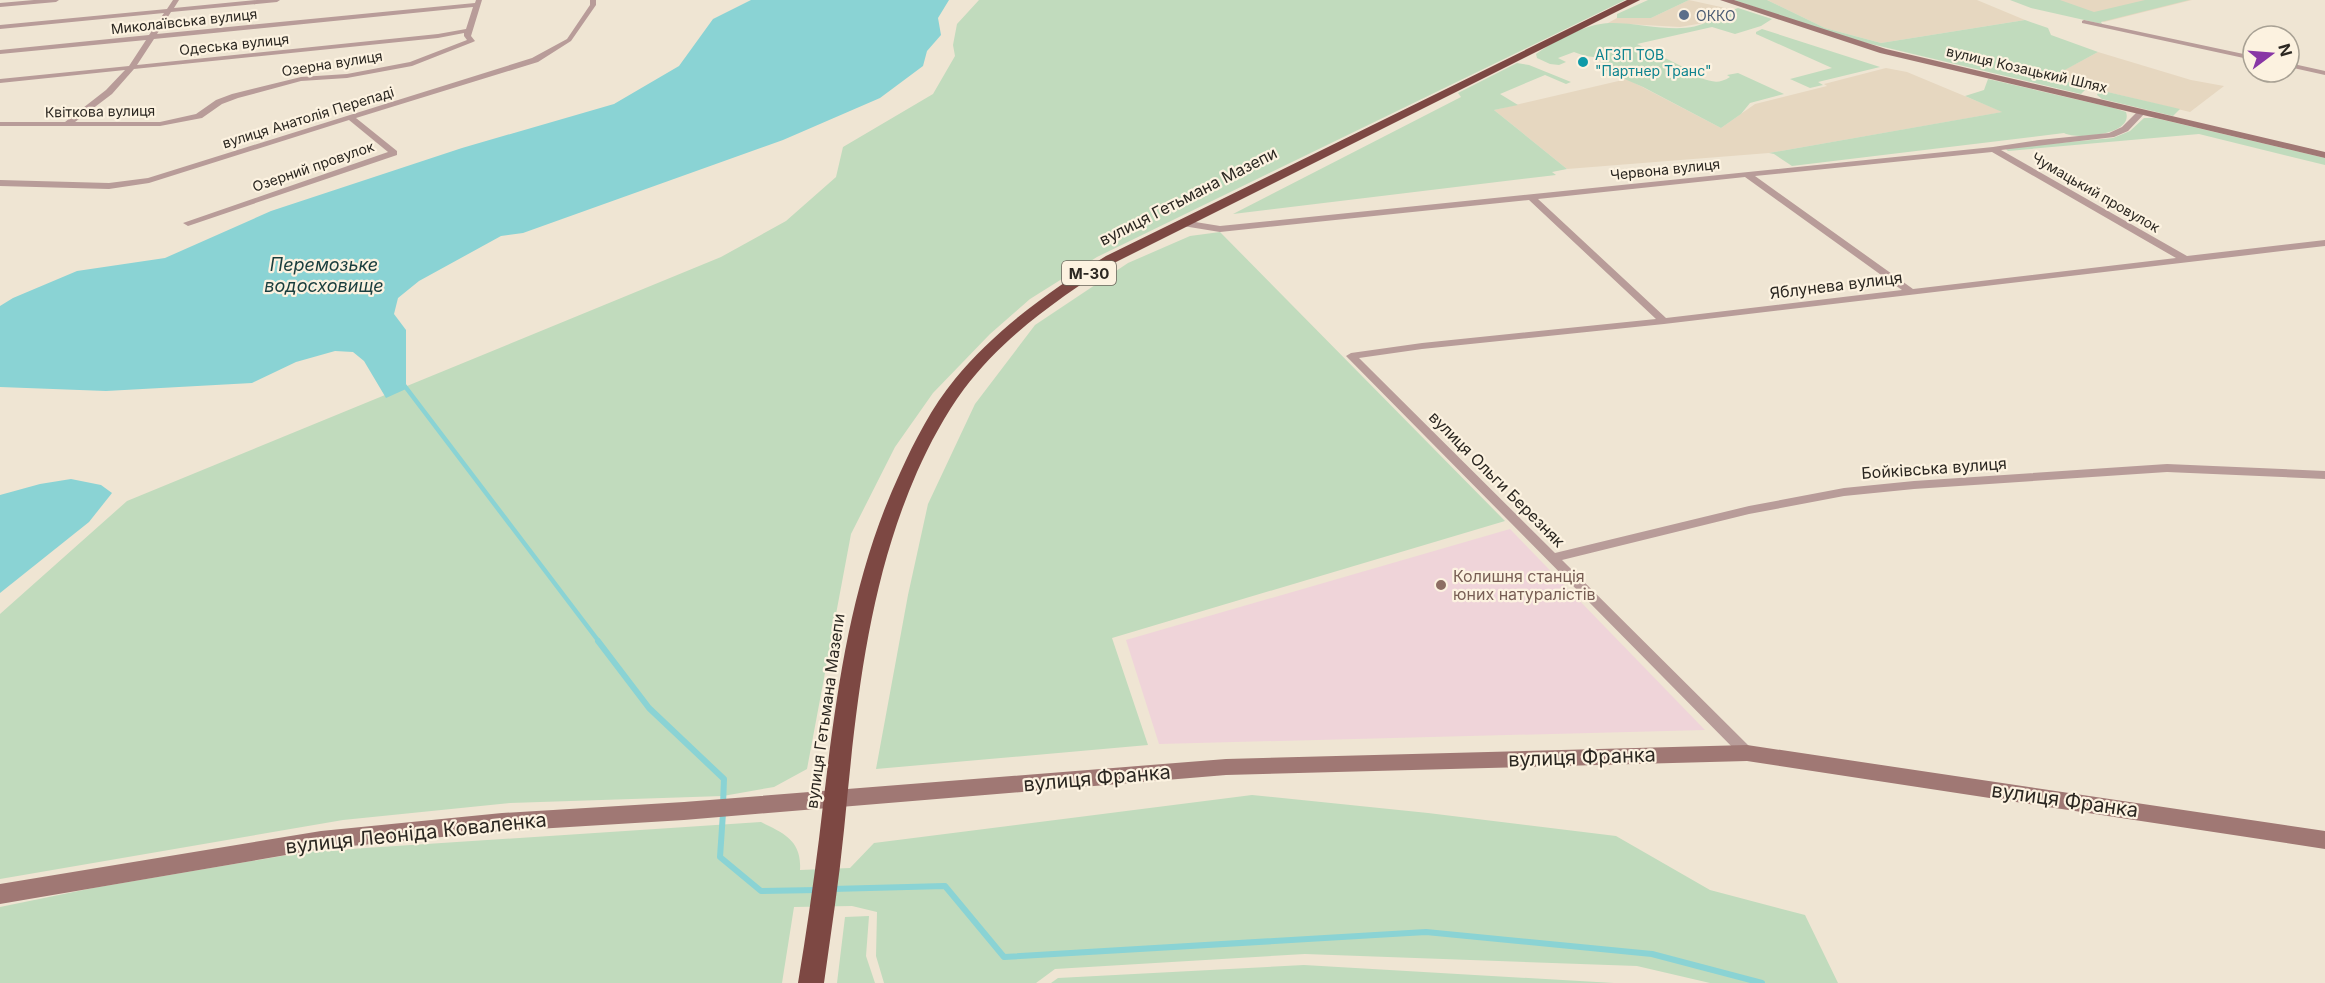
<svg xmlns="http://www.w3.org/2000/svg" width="2325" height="983" viewBox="0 0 2325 983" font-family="Inter,sans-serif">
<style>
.built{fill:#e6d7c0}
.education{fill:#efd4d9}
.green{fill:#c1dbbd}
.water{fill:#8ad3d4}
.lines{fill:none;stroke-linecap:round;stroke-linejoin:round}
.stream-far1{stroke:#8ad3d4;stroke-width:4.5}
.stream{stroke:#8ad3d4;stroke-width:6}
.street{fill:#b89c99;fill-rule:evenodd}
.secondary{fill:#a07874;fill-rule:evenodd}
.highway{fill:#7d4843;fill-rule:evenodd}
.service-dot{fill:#5c6f8a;stroke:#fcf2e0;stroke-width:2}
.culture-dot{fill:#0f9aa8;stroke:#fcf2e0;stroke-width:2}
.education-dot{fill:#8d6e63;stroke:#fcf2e0;stroke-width:2}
.labels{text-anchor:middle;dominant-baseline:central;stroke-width:4.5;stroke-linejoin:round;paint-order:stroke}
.far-service-label{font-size:14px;fill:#4e5e75;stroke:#fcf2e0;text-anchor:start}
.far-street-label{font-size:14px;fill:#2b2721;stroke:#fcf2e0}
.far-culture-label{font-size:14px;fill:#0d838f;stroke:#fcf2e0;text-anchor:start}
.shield{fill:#fcf2e0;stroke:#6a645a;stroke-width:1.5}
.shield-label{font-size:15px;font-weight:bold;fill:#2b2721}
.street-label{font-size:16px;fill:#2b2721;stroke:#fcf2e0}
.education-label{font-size:16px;fill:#785e54;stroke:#fcf2e0;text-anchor:start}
.water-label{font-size:18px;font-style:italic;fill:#1a3e3e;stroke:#fcf2e0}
.near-street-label{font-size:20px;fill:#2b2721;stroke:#fcf2e0}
</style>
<rect width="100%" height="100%" fill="#efe5d3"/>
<g class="built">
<polygon points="1689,0 1730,9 1717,15 1721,18 1715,21 1680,27 1608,23 1617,18 1651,18"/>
<polygon points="1767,0 1977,0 2025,20 1881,43 1825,28"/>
<polygon points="2050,0 2192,0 2104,22"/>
<polygon points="2098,52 2191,80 2224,86 2190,112 2049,78"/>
<polygon points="1886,68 1907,72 2003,112 1769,153 1567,169 1494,110 1627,79 1721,128 1755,104 1827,86 1824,84"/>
</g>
<polygon class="education" points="1510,529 1705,730 1159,744 1126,640"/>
<g class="green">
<polygon points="979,0 1625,0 1097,257 1030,299 990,334 933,393 895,447 851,534 807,769 774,787 723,796 510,803 343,820 0,879 0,614 127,501 721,257 786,221 836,177 843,147 933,94 955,56 953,45 957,24"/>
<polygon points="1648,0 1689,0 1651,18 1617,18 1617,14"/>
<polygon points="1734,0 1767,0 1825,28 1881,43 2025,20 2048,28 2051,35 2098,52 2050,78 2088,87 2081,94 1850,39"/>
<polygon points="2010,0 2060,0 2094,12 2145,0 2189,0 2101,22 2102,24 2031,8"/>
<path d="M1738 8 1772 19 1761 26 1735 34 1712 27 1637 44 1701 76V78C1712 82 1719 84 1730 77L1727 75 1738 73 1784 94 1750 103 1741 114 1721 128 1643 87 1597 67 1605 60C1594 56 1585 57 1574 52L1558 58 1566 62 1559 65 1550 64 1537 58 1536 54C1553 42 1575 30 1595 25 1628 16 1680 40 1710 20L1715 21 1721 18 1716 16Z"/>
<polygon points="1762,29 1880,67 1818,82 1823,85 1810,88 1790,79 1832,68 1756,34 1756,32"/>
<polygon points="1517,63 1529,65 1571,82 1566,84 1545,75 1500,94 1518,105 1494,110 1567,169 1552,172 1556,175 1233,214 1461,97 1458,93"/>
<path d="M1988 79 2114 108 2126 112C2134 135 2077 140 2064 133L1792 166 1774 154 1769 153 2002 112 1965 96 1984 90Z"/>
<polygon points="2099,90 2180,109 2173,116 2102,99 2097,95"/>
<polygon points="2144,118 2155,118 2325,158 2325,165 2199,134 2008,151 2005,148 2113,138 2130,131"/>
<polygon points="1220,232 1505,521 1112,638 1148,745 876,769 908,595 928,504 975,404 1035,325 1128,263 1190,236"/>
<path d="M1252 795 1428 813 1616 836 1710 890 1805 915 1838 983H1710L1637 966 1305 954 1055 969 1036 983H884L876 956 877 912 852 906 794 907 782 983H0V907L93 888 305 852 761 822C783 833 802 840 800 870L850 868 874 843Z"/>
<polygon points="869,916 866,956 875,983 837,983 845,917"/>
<polygon points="1304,965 1614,983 1051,983 1058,978"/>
</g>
<g class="water">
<polygon points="751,0 949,0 938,18 941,35 927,51 923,66 880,98 783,140 523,233 501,236 419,281 398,298 394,314 406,330 406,389 386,398 364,361 353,352 335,351 296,362 252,383 106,391 0,387 0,306 13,298 77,271 165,258 271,211 462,148 614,104 679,66 713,19"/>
<polygon points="71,479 101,485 112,493 89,522 0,593 0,495 40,484"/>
</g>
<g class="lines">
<polyline class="stream-far1" points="404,385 600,643"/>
<g class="stream">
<polyline points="598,641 649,708 724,779 723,805"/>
<polyline points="723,813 720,857 761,891 817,890"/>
<polyline points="832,889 945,886 1004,957 1426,932 1652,954 1762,983"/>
</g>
<g class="street">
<polygon points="34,0 59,0 56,2 0,7 0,3"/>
<path d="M173 0H179L174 8 257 0H280L277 2 171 12 157 34 475 3 476 0H482L471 36 475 41 473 42 412 66 347 78 301 81 238 98 222 104 202 118 160 126H0V122H65L106 90 125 70 0 83V79L129 66 146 40 0 54V50L149 35 164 13 0 29V25L167 9ZM473 7 466 29 438 34 137 65 154 39ZM464 33V36L467 40 410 62 347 74 301 77 232 94 216 100 196 114 160 122H75L112 94 134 69 438 38Z"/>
<polygon points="590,0 596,0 596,5 571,41 538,62 356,118 397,151 397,155 191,225 188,226 183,223 388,152 349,120 149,183 109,189 0,186 0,180 109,183 148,178 532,58 567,39 590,5"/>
<polygon points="2084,20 2253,56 2253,60 2082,23 2082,21"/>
<polygon points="2289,63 2325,71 2325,75 2289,67"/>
<path d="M2139 110 2146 112 2128 131 2114 137 2001 150 2187 256 2325 240V246L1664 324 1422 349 1359 358 1555 553 1749 506 1844 488 1914 481 2167 464 2325 471V479L2167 472 1914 489 1844 496 1749 514 1562 560 1752 749 1754 753 1752 757 1747 759 1742 757 1346 356 1351 353 1422 343 1656 319 1529 200 1220 232 1183 226 1178 223 1183 220 1220 226 1993 147 2039 140 2109 133 2122 127ZM1992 152 2176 258 1913 289 1755 176ZM1745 177 1902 290 1666 318 1538 199Z"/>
</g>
<g class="secondary">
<polygon points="1720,0 1734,0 1886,49 2325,152 2325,158 1880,53"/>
<polygon points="1747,745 2325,831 2325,849 1747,761 1226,775 684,820 502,831 321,849 0,904 0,884 321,831 502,813 684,802 1226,759"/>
</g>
<path class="highway" d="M1627 0H1640L1116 262C1060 297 1004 336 964 389 945 415 930 443 917 472 867 586 856 707 844 830 839 881 831 932 824 983H798C806 935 813 887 819 839 834 713 846 589 900 473 915 440 932 407 955 379 997 328 1051 290 1106 256Z"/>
</g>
<circle class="service-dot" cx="1684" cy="15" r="6"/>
<circle class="culture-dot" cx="1583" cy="62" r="6"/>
<circle class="education-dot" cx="1441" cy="585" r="6"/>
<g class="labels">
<g class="far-service-label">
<text x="1696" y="15">ОККО</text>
</g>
<g class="far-street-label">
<text transform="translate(184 21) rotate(-6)">Миколаївська вулиця</text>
<text transform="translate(234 44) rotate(-6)">Одеська вулиця</text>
<text transform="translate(332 63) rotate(-9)">Озерна вулиця</text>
<text transform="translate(2027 69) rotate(13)">вулиця Козацький Шлях</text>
<text transform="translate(100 111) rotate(-1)">Квіткова вулиця</text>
<text transform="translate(308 117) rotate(-17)">вулиця Анатолія Перепаді</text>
<text transform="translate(313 166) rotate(-19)">Озерний провулок</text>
<text transform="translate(1665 169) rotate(-6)">Червона вулиця</text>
<text transform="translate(2096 192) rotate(30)">Чумацький провулок</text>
</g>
<g class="far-culture-label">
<text x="1595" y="54">АГЗП ТОВ<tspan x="1595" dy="16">"Партнер Транс"</tspan></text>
</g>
<rect class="shield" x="1062" y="261" width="54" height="24" rx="4.5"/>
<g class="shield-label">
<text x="1089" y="273">М-30</text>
</g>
<g class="street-label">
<text transform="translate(1188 196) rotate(-27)">вулиця Гетьмана Мазепи</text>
<text transform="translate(1836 285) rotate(-7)">Яблунева вулиця</text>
<text transform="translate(1934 468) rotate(-4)">Бойківська вулиця</text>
<text transform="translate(1497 479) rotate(45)">вулиця Ольги Березняк</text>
<text transform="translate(825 711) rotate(-82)">вулиця Гетьмана Мазепи</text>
</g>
<g class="education-label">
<text x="1453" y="576">Колишня станція<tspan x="1453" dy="18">юних натуралістів</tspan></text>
</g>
<g class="water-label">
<text x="324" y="264">Перемозьке<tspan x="324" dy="21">водосховище</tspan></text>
</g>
<g class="near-street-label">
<text transform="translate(1582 757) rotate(-2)">вулиця Франка</text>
<text transform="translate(1097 778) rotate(-5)">вулиця Франка</text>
<text transform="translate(2065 800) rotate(8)">вулиця Франка</text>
<text transform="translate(416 833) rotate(-6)">вулиця Леоніда Коваленка</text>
</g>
</g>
<g transform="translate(2271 54) rotate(74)"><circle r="28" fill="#fcf2e0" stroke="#a8a194" stroke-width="1.5"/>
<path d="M0-4.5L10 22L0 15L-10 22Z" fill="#8836a5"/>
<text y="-9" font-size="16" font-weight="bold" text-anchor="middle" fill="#2b2721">N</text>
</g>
</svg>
